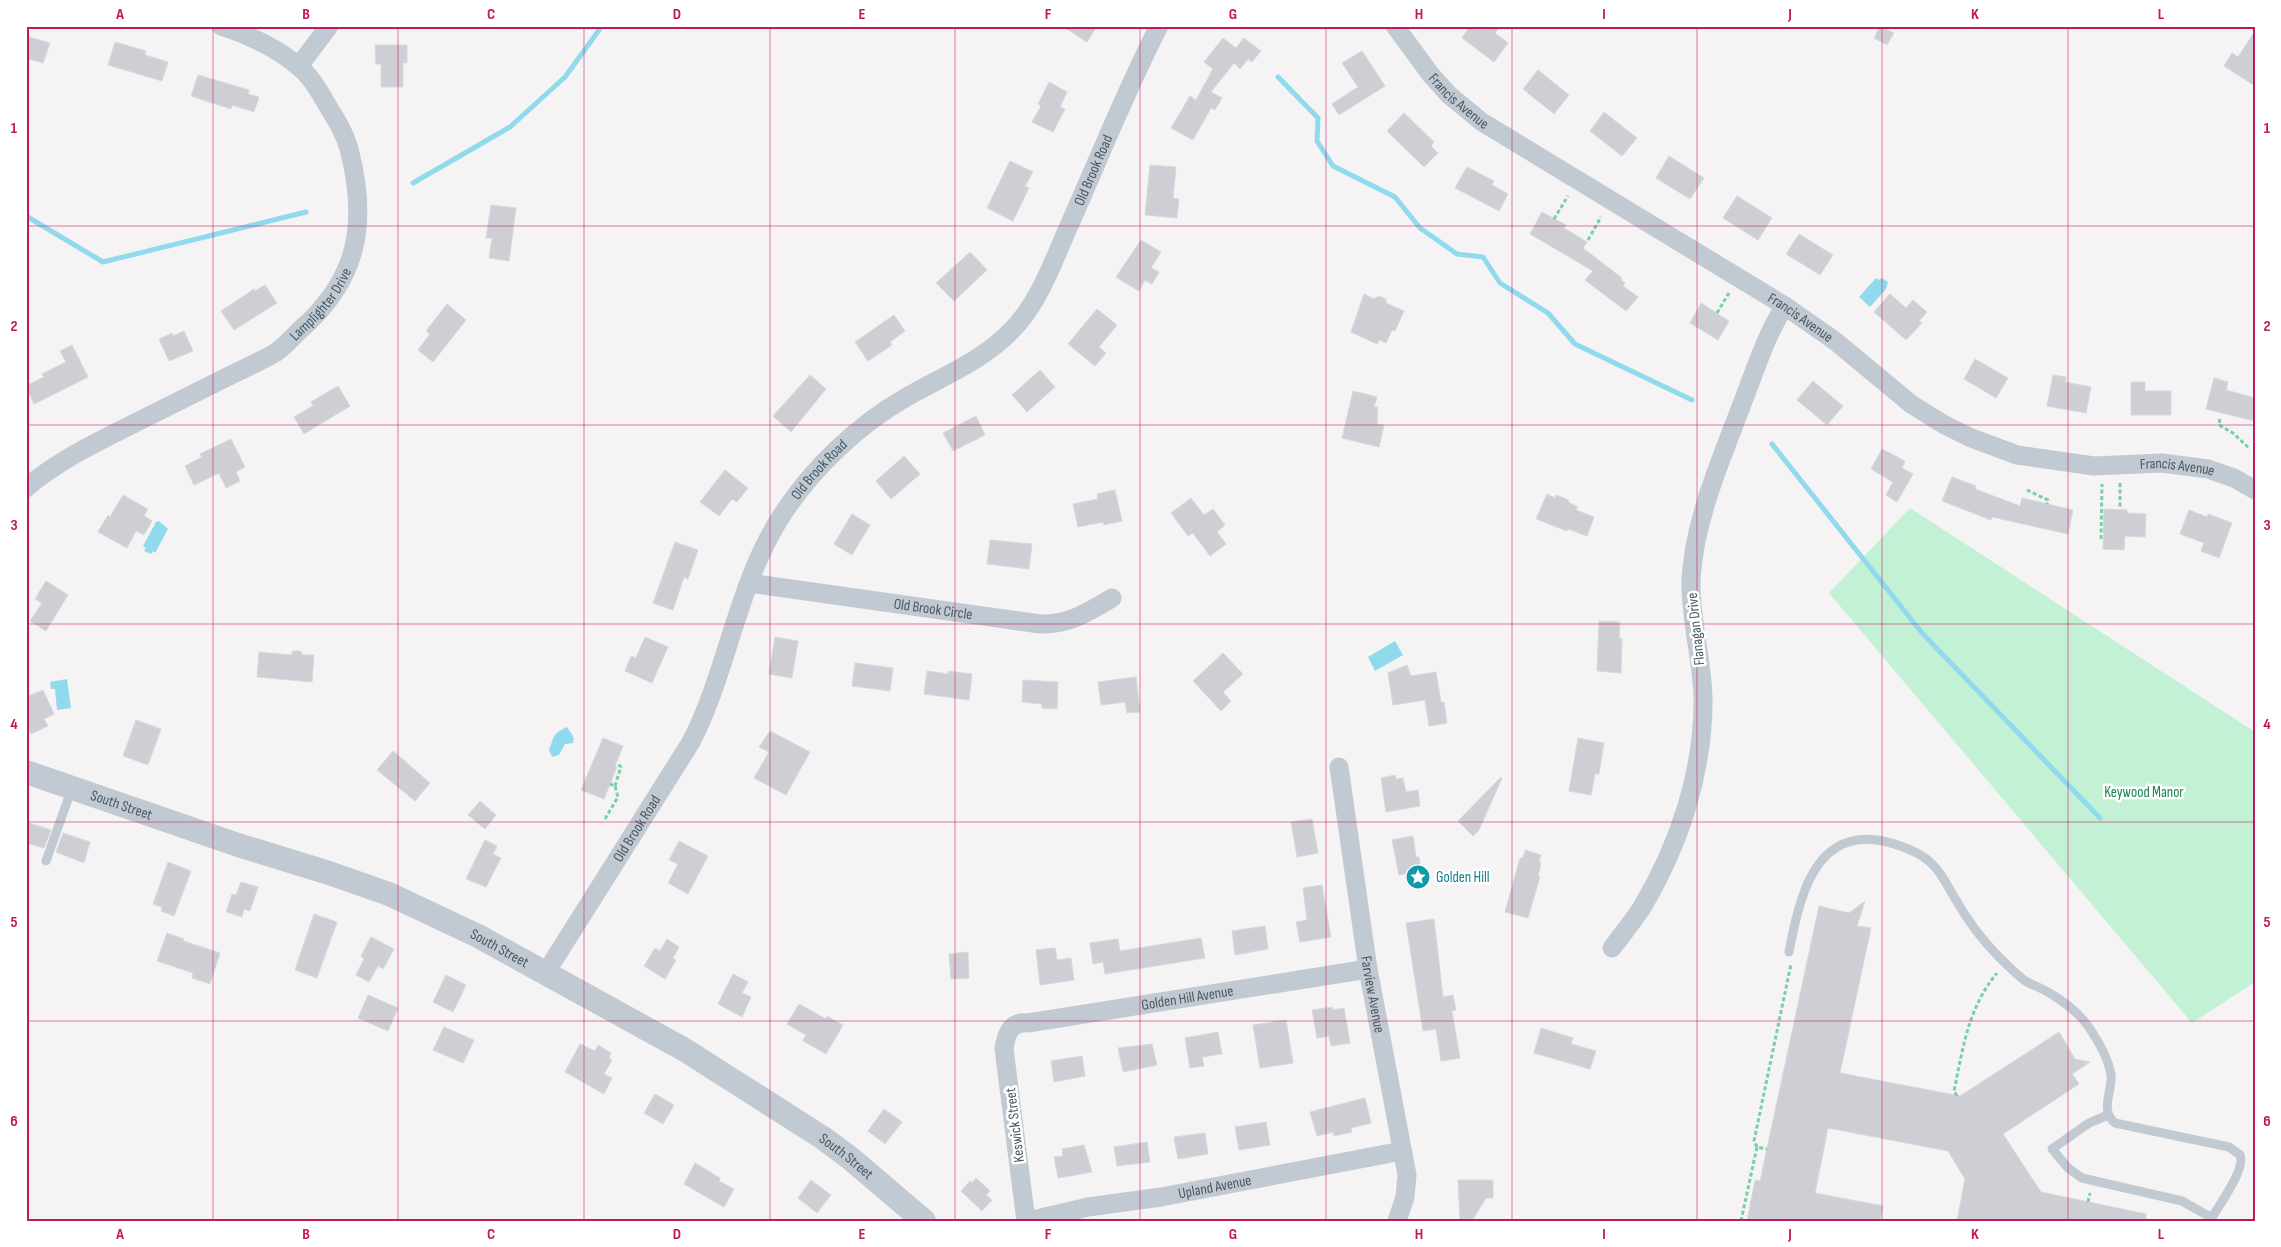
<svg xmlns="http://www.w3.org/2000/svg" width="2281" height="1247" viewBox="0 0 2281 1247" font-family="'Sofia Sans Condensed',sans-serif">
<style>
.green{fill:#c3f1d5}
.water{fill:#90daee}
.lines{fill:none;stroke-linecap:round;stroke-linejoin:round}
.stream{stroke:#90daee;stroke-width:5}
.building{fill:#cdcfd5;stroke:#d7d9de}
.path{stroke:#7ad0a6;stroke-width:3;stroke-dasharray:4 2.5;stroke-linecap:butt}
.service{stroke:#c1cad2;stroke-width:9}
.minor{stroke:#c1cad2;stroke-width:19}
.tertiary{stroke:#c1cad2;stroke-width:24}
.grid{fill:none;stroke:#c2185b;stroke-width:1;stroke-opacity:0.55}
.labels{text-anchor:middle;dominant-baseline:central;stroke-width:5;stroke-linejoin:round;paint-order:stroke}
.street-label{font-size:15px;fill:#4a5661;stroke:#fff}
.park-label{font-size:15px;fill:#17864f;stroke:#fff}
.culture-label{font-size:15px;fill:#0d838f;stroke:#fff;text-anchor:start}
.neatline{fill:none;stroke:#c2185b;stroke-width:2}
.grid-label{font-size:16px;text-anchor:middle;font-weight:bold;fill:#c2185b}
</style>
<rect width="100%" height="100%" fill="#f5f3f3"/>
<polygon class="green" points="1910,508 2255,732 2255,982 2192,1023 1829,593"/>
<g class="water">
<polygon points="1876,278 1879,280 1882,278 1888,282 1886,289 1870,307 1859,297"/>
<polygon points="159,521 168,529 155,553 153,551 151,554 144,551 146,548 143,546 156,522"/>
<polygon points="1395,641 1403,655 1375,671 1368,657"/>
<polygon points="67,679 71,708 57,710 55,689 51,689 50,682"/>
<path d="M567 727C570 732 576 737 573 743L565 744 559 755 552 757 549 750C555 735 552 734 567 727Z"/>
</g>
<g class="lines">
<g class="stream">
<polyline points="1278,77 1318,118 1317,141 1333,166 1395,197 1420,228 1457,254 1483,257 1500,283 1548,313 1575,344 1692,400"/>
<polyline points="413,183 510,127 565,77 602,26"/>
<polyline points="26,216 103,262 306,212"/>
<polyline points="1772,444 1922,633 2100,818"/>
</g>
</g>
<g class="building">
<polygon points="1062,26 1097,26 1087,42"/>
<polygon points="1470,26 1500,26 1495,33 1508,43 1494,62 1462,38"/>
<polygon points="1880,26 1894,33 1887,45 1874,38"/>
<polygon points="2255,31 2255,86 2224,66 2232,53 2238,57"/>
<polygon points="26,36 50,43 43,63 26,58"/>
<polygon points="1223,38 1236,48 1244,38 1261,51 1252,62 1248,59 1240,69 1234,63 1211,92 1222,98 1215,110 1211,108 1193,140 1171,128 1190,96 1196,100 1213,69 1204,62"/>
<polygon points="115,42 146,51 145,55 168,62 162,81 108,65"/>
<polygon points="375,45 407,45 407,63 403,63 403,87 381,87 381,64 376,64"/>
<polygon points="1362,51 1385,86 1339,115 1332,104 1358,87 1342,63"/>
<polygon points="1538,70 1569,95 1554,114 1523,89"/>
<polygon points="198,75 249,90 248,94 259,97 254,112 232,105 231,109 191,96"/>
<polygon points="1049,82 1067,92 1060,107 1065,109 1053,132 1032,122 1041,106 1038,104"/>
<polygon points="1604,112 1637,138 1622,156 1590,131"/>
<polygon points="1404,113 1434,142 1431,146 1438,153 1424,167 1387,131"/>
<polygon points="1669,156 1704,178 1690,199 1656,178"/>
<polygon points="1010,161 1033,172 1025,186 1029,188 1013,221 987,208"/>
<polygon points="1150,165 1176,167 1173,198 1179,199 1177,218 1145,215"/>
<polygon points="1467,167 1494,181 1492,185 1508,194 1499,211 1455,188"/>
<polygon points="1737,196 1772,218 1758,240 1723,218"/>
<polygon points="491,205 516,208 509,261 489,258 492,238 486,238"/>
<polygon points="1542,212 1566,225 1564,228 1587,242 1583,248 1622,278 1621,280 1625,283 1623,286 1638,297 1626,311 1585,280 1593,271 1530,234"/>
<polygon points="1799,234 1833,255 1820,275 1786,254"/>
<polygon points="1141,240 1161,252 1151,268 1159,272 1152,284 1145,280 1139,291 1116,277"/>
<polygon points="970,252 987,270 954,301 936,283"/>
<polygon points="265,285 277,303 234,330 221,311 254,289 255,291"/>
<polygon points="1364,294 1374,299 1379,296 1386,299 1386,303 1404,311 1395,331 1392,330 1386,343 1379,340 1377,344 1351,332"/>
<polygon points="1890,294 1906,308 1913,300 1927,312 1919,321 1922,323 1906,340 1874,312"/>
<polygon points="1701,303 1729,321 1718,340 1690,323"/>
<polygon points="447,304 466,320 433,362 418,350 430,334 426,331"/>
<polygon points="1097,309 1117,325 1099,347 1106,353 1095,366 1068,344"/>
<polygon points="894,315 905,331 890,342 892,345 868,361 855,342"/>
<polygon points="184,331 193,351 169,361 159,339 172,333 173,336"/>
<polygon points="72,345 88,377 34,404 26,386 44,377 42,374 66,362 60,351"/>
<polygon points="1975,359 2008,378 1996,398 1964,379"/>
<polygon points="1040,370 1055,387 1027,412 1012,395"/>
<polygon points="810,375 826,389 791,432 773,416"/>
<polygon points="2053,375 2066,377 2065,382 2091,387 2086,413 2047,406"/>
<polygon points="2214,378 2228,382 2226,390 2255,398 2255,421 2206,409"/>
<polygon points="1813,381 1843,406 1827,425 1797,400"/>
<polygon points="2131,382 2145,382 2145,391 2171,391 2171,415 2131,415"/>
<polygon points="338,386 350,406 304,434 294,417 313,406 311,402"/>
<polygon points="1353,391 1377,397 1374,407 1378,407 1377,424 1384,425 1379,447 1342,438"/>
<polygon points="976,416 985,435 953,451 943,433"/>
<polygon points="231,439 245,467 236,472 240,481 226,488 219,473 194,485 185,466 202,457 200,454"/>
<polygon points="1882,449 1905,461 1902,468 1913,474 1897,502 1886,495 1893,482 1871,469"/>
<polygon points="904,456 920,474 891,499 876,481"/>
<polygon points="725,470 748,488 737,502 732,499 719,516 700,502"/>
<polygon points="1952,477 1976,486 1975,489 2020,506 2022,498 2073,510 2068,534 1992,517 1991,520 1942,501"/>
<polygon points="1115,490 1122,521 1104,525 1103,522 1078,527 1073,504 1098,499 1097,494"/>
<polygon points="1547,494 1555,498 1556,495 1569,500 1568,502 1578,507 1576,510 1594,517 1587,536 1568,529 1567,531 1536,519"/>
<polygon points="123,495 148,509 144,516 152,521 144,535 136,531 127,548 98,532 108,515 110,517"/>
<polygon points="1191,498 1204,515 1213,509 1225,525 1217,532 1226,544 1210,556 1193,533 1188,536 1171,513"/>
<polygon points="2104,509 2127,510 2127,513 2146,514 2145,537 2125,536 2124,550 2103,549"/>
<polygon points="2189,510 2207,517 2208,514 2232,523 2219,558 2201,551 2204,543 2180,534"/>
<polygon points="852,514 870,525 852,555 834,544"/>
<polygon points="990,540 1032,544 1029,569 987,564"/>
<polygon points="675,542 698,550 688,579 684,577 673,610 653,603"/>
<polygon points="46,581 68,595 46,631 30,621 42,603 35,599"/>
<polygon points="1599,621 1620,622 1619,638 1622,639 1621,673 1597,671"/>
<polygon points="645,637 668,647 652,683 625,671 631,656 636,658"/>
<polygon points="775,637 798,641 792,678 769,674"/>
<polygon points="293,651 300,651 303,655 314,655 312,682 257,677 259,652 291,655"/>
<polygon points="1223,653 1243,674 1223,692 1231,701 1221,711 1193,681"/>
<polygon points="855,663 893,668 890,691 852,686"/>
<polygon points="1407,665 1411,676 1436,672 1441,702 1444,702 1447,723 1429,726 1425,700 1393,705 1388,673"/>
<polygon points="927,671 948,674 948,671 972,674 969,700 924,694"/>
<polygon points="1136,677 1140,712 1127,713 1125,702 1101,705 1098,682"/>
<polygon points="1023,680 1058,682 1057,709 1042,708 1042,704 1022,702"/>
<polygon points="43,690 54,714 44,719 48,726 31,734 26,723 26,697"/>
<polygon points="136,720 161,729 148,765 123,756"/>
<polygon points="770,731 810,752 786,795 754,778 769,752 759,747"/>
<polygon points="603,738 623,746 615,766 617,767 604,799 581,790"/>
<polygon points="1578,738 1604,743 1599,774 1595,774 1591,795 1569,791"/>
<polygon points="393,751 430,783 415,801 377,770"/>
<polygon points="1395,775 1396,779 1403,778 1406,792 1418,790 1420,806 1386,812 1381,778"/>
<polygon points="1501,777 1502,778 1479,830 1473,836 1458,821"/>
<polygon points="480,801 496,815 485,829 468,815"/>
<polygon points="1312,819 1318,853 1297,857 1291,822"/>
<polygon points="26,822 51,830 44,848 26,843"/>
<polygon points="63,833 90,842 84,863 56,852"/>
<polygon points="1413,836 1416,857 1419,857 1421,872 1399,875 1392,840"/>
<polygon points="485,840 497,846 493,854 501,858 486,887 466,879"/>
<polygon points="679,841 708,856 688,894 668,883 678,864 669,860"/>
<polygon points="1525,850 1541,855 1539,862 1541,863 1538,876 1540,877 1528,918 1505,912 1520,858 1523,858"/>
<polygon points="168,862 191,871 174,916 161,911 162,907 153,904"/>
<polygon points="241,882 258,887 250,911 244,909 242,917 226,912 232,894 236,895"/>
<polygon points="1322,885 1331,937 1300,942 1296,922 1307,920 1303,888"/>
<polygon points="1865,901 1857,926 1871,928 1840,1073 1960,1096 2059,1032 2075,1059 2090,1062 2072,1074 2079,1084 2003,1134 2041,1192 2146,1214 2146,1221 1957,1221 1965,1179 1948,1151 1828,1128 1815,1193 1883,1206 1880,1221 1747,1221 1755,1180 1760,1181 1819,906 1849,913"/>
<polygon points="314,914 337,922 317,978 295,970"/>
<polygon points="1434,919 1443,997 1453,995 1456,1010 1452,1011 1460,1058 1441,1061 1436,1029 1423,1031 1406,923"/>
<polygon points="1265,926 1268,949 1235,955 1232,931"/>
<polygon points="167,933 184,939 183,941 220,953 210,984 192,978 193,973 157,961"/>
<polygon points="371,937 394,949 383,969 378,966 369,982 356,975 364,959 361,956"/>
<polygon points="1201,938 1205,958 1105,974 1103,962 1093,964 1090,943 1118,939 1120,951"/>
<polygon points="667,939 679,947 673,958 676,960 665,979 644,966 655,948 660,951"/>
<polygon points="1055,948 1057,960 1071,958 1074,980 1040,985 1036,950"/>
<polygon points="968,952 969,978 951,979 949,954"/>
<polygon points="733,974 748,982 742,993 751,997 742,1017 718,1004"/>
<polygon points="446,975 466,985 453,1012 433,1002"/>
<polygon points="368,995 398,1008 388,1031 358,1018"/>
<polygon points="799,1004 826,1019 827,1016 843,1025 826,1054 803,1041 806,1035 787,1024"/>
<polygon points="1332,1007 1333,1010 1344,1008 1350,1043 1331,1046 1329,1036 1317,1038 1312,1010"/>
<polygon points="1286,1020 1293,1063 1260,1068 1253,1025"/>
<polygon points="444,1027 474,1040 463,1063 433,1050"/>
<polygon points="1541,1028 1573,1038 1571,1044 1596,1051 1590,1069 1534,1053"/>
<polygon points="1218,1032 1222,1054 1202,1057 1204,1066 1190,1068 1185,1038"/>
<polygon points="580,1044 595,1051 598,1045 611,1053 609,1058 612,1060 604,1074 612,1078 604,1094 565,1072"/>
<polygon points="1152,1044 1157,1065 1123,1072 1118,1048"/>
<polygon points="1082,1056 1085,1076 1054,1082 1051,1061"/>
<polygon points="655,1094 674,1105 663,1124 644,1113"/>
<polygon points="1365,1098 1371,1123 1351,1128 1352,1132 1334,1136 1333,1132 1317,1136 1310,1112"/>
<polygon points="884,1109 902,1122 885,1144 868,1131"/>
<polygon points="1266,1122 1270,1145 1239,1150 1235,1127"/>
<polygon points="1205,1133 1208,1154 1178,1159 1174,1137"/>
<polygon points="1147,1142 1150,1162 1117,1166 1114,1147"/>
<polygon points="1084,1145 1092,1172 1058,1178 1054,1157 1063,1156 1062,1149"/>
<polygon points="695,1163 720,1178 719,1181 734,1189 724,1207 684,1184"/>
<polygon points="976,1178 990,1191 986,1195 992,1200 982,1211 961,1191 970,1181 972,1183"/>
<polygon points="811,1180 831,1195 817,1213 798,1198"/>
<polygon points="1458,1180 1493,1180 1493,1198 1486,1198 1472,1221 1460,1221"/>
</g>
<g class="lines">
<g class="path">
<polyline points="1554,219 1568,196"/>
<polyline points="1588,240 1601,217"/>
<polyline points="1717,313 1729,293"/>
<polyline points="2220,419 2219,425 2233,433 2250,449"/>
<polyline points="2120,483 2120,509"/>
<polyline points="2027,490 2048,500 2047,504"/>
<polyline points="2101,539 2102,484"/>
<polyline points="615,786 621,767 617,763"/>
<polyline points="605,819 618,797 615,786 610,784"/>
<path d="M1957 1096 1954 1091C1963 1048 1968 1008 1997 973"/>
<polyline points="1757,1147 1754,1141 1791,964"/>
<polyline points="2088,1202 2090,1193"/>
<polyline points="1741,1221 1757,1147 1767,1149"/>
</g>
<g class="service">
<polyline points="46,861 72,788"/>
<path d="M1789 952C1799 901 1813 827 1883 841 1900 845 1921 852 1933 865 1943 875 1949 889 1956 900 1968 921 1982 940 1999 957 2007 965 2016 974 2024 980 2031 985 2040 987 2048 992 2065 1002 2082 1015 2092 1032 2100 1044 2108 1059 2111 1074 2113 1091 2099 1110 2115 1123L2229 1147 2240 1155C2246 1170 2218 1206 2210 1221"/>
<polyline points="2108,1115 2089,1123 2052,1149 2068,1168 2082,1178 2182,1201 2212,1218"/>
</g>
<g class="minor">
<path id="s1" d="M1395 26 1431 75 1449 95 1482 122 1785 306 1835 341 1911 404 1943 424 1969 437 2017 455 2094 466 2162 463 2208 469 2234 478 2255 490"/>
<polyline points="299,66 329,26"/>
<path id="s2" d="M26 488C55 463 89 446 123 429 159 411 195 393 231 375 245 368 261 361 275 353 284 347 292 338 300 330 359 279 368 222 349 149 345 134 337 121 329 108 320 93 312 77 298 66 277 48 247 34 221 26"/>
<path id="s3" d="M749 583 1040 624C1071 624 1086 613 1112 598"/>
<path id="s4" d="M1339 767 1368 969 1407 1175 1405 1197 1397 1221"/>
<path d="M1612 948C1622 935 1632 922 1641 909 1679 846 1704 771 1703 697 1702 658 1690 619 1691 580 1694 518 1724 453 1745 396 1757 365 1767 333 1785 306"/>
<path id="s5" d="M545 974 691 742C729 668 737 582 784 512 814 467 858 425 905 398 943 376 983 361 1013 329 1039 302 1053 262 1068 228 1098 161 1125 92 1159 26"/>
<path id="s6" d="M1026 1221 1004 1049C1006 1034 1011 1021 1028 1023L1368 969"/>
<path id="s7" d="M1028 1221 1088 1207 1161 1197 1402 1151"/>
</g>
<path class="tertiary" id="s8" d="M26 772 238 845 329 873 389 894 478 936 685 1050 823 1138 850 1158 924 1221"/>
</g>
<path class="grid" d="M213 26V1221M398 26V1221M584 26V1221M770 26V1221M955 26V1221M1140 26V1221M1326 26V1221M1512 26V1221M1697 26V1221M1882 26V1221M2068 26V1221M26 226H2255M26 425H2255M26 624H2255M26 822H2255M26 1021H2255"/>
<defs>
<symbol id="sight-disc" viewBox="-11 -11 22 22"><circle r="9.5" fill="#0f9aa8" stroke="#fff"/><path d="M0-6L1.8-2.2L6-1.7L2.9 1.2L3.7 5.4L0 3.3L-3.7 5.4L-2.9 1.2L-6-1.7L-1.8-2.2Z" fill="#fff"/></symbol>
</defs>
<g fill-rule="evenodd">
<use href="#sight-disc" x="1404" y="863" width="28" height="28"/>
</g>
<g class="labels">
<g class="street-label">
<text stroke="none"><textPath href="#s1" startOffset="99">Francis Avenue</textPath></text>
<text stroke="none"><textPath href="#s5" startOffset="998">Old Brook Road</textPath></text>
<text stroke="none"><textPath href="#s2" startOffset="351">Lamplighter Drive</textPath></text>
<text stroke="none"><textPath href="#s1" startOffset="504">Francis Avenue</textPath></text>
<text stroke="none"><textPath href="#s1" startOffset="924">Francis Avenue</textPath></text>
<text stroke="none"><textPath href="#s5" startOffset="578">Old Brook Road</textPath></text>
<text stroke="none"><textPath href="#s3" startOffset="186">Old Brook Circle</textPath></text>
<text transform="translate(1696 629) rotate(-96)">Flanagan Drive</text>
<text stroke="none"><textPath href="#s8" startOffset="101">South Street</textPath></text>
<text stroke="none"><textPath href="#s5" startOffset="172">Old Brook Road</textPath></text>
<text stroke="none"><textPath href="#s8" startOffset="506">South Street</textPath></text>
<text stroke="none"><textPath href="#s4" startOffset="230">Farview Avenue</textPath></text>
<text stroke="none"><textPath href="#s6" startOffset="375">Golden Hill Avenue</textPath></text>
<text transform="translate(1015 1125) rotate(-97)">Keswick Street</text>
<text stroke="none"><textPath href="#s8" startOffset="911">South Street</textPath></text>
<text stroke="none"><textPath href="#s7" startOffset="190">Upland Avenue</textPath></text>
</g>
<g class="park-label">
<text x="2144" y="792">Keywood Manor</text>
</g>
<g class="culture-label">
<text x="1436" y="877">Golden Hill</text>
</g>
</g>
<rect width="2281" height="1247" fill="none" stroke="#ffffff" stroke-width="55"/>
<rect x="28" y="28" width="2226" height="1192" class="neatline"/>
<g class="grid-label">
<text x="120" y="19">A</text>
<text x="306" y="19">B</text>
<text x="491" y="19">C</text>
<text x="677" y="19">D</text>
<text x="862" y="19">E</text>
<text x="1048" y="19">F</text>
<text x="1233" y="19">G</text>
<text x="1419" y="19">H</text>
<text x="1604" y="19">I</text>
<text x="1790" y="19">J</text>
<text x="1975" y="19">K</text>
<text x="2161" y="19">L</text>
<text x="14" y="133">1</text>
<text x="2267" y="133">1</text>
<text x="14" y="331">2</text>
<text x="2267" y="331">2</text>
<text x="14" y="530">3</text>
<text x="2267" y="530">3</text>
<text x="14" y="729">4</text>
<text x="2267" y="729">4</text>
<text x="14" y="927">5</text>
<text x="2267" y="927">5</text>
<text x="14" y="1126">6</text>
<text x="2267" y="1126">6</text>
<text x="120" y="1239">A</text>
<text x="306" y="1239">B</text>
<text x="491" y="1239">C</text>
<text x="677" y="1239">D</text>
<text x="862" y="1239">E</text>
<text x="1048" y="1239">F</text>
<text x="1233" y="1239">G</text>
<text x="1419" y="1239">H</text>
<text x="1604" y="1239">I</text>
<text x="1790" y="1239">J</text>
<text x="1975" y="1239">K</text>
<text x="2161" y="1239">L</text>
</g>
</svg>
